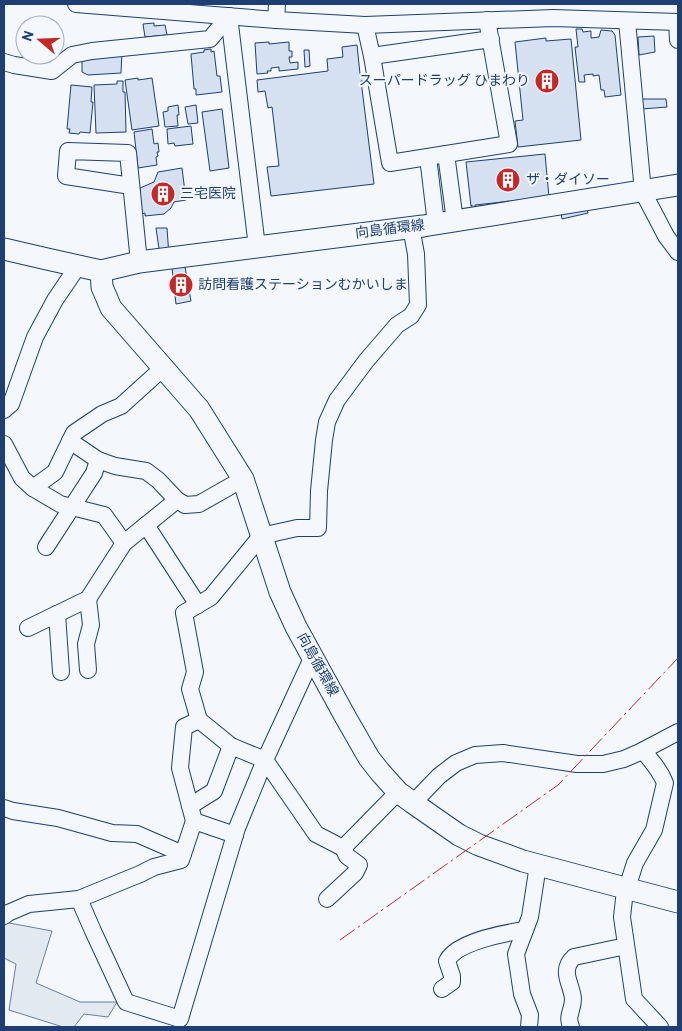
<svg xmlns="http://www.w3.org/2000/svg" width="682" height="1031" viewBox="0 0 682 1031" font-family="Overpass,'Noto Sans JP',sans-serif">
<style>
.green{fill:#e3e9f0;stroke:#687fa3}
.building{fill:#d5e0f0;stroke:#1d3f73}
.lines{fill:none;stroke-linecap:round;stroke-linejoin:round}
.minor-casing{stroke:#1d3f73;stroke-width:18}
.major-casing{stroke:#1d3f73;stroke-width:23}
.minor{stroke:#f4f7fb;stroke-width:16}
.major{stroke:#f4f7fb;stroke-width:21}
.power{stroke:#c62828;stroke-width:1;stroke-dasharray:18 4 2.5 4;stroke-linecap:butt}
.labels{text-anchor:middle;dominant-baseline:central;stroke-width:4;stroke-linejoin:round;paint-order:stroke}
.poi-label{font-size:14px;fill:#1d3f73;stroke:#f4f7fb;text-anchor:start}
.street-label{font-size:14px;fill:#1d3f73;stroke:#f4f7fb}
</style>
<rect width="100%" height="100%" fill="#f4f7fb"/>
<polygon class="green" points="4,922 52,931 36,983 80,1002 117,1002 108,1017 84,1014 74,1027 63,1027 9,1010 16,964 4,958"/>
<g class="building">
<polygon points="154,23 154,26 165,25 167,35 145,37 143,24"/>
<polygon points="576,29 582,29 583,32 591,31 591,38 599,37 601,30 612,31 615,35 621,95 605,97 604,90 601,90 599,75 593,76 593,74 584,75 585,82 579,82 575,47 578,47"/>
<polygon points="654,36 655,52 639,55 638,37"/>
<polygon points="546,38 546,41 571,39 581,140 518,147 515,121 523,120 515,42"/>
<polygon points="269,42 269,44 289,42 289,51 292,51 292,57 289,57 290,63 298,62 298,69 279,71 279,67 271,68 271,71 267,71 268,73 257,74 255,43"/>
<polygon points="357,45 360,74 372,73 373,80 361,81 374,184 271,196 267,167 279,166 272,107 268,108 265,91 258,92 257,80 328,71 327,59 343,57 342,47"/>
<polygon points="211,49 211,52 214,51 217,76 220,76 222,92 196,95 196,89 194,89 191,54 204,52 204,50"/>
<polygon points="304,50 309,50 310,66 305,67"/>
<polygon points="122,52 121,73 88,75 82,72 82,56"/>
<polygon points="138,78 138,80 152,78 159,126 132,130 125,80"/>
<polygon points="117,81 123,81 123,92 125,92 126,132 96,133 94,85 117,84"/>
<polygon points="71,85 92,87 91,102 93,102 90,133 80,132 79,134 69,133 70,129 67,129"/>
<polygon points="642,99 666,99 667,107 642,109"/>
<polygon points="178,105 179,115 177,115 178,126 165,127 163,112 168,111 168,107"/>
<polygon points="196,105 198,123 188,124 185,107"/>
<polygon points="222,109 229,168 210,171 202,112"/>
<polygon points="191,126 193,144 175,146 174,143 168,144 167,129"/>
<polygon points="152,129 154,144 158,143 159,152 157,152 158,156 156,157 157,165 138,168 134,132"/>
<polygon points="545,154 549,197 475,205 475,209 472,210 472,205 471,206 466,162"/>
<polygon points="182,168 186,200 174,202 171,208 164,214 145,216 145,213 141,214 140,188 154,182 158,172"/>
<polygon points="585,203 588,213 562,219 560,207"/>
<polygon points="156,228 167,228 169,256 160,256"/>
<polygon points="185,267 191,301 176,304 172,268"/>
</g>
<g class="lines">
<defs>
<g id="minor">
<polyline points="76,4 276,20 365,25 553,18 678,22"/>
<polyline points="229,16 257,247"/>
<polyline points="276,20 277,4"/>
<polyline points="487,20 509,144 390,163 372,56 491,39"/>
<polyline points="627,21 643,192 666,236 678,252"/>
<polyline points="677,22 678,40"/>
<polyline points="365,25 372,56"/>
<polyline points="4,62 14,65 52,71 72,55 92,51 210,39 229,16"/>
<polyline points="446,154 455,221"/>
<polyline points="428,157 436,224"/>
<polyline points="131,186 66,176 68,151 128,153 139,262"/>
<polyline points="4,410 11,404 35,337 55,300 78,266"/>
<polyline points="70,441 98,460 115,466 146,471 158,480 177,500 185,505 199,504 243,479"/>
<polyline points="4,444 22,478 33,488 55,472 74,433 102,414 121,406 163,368"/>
<polyline points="33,488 60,504 104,515 124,543"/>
<polyline points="146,525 198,605"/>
<polyline points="46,547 94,473 98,460"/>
<polyline points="57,614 61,672"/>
<polyline points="28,628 88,599 124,543 177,500"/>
<polyline points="88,670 86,644 91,625 88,599"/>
<path d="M643 751C651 760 660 770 665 783L654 830 635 863 627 888 624 899 622 917 634 999 660 1027"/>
<polyline points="398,792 343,848 316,834 265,760 231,746 199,720 190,689 195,672 184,613 211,597 261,536 297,528 318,528 319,491 324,440 327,422 337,400 366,361 397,325 411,316 418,305 416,254 411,227"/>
<polyline points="413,803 439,776 456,763 475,755 503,753 577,764 603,764 624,759 640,752 678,732"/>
<polyline points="190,806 214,791 231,746"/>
<polyline points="4,808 13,811 58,818 112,833 137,834 183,854"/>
<polyline points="194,821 180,768 184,727 199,720"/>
<polyline points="79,899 93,931 126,1002 180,1019 237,828 265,760 313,656"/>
<polyline points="327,899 355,873 359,865 347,856 343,848"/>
<polyline points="4,916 8,913 29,904 79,899 140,874 154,867 181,860 194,821 235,835"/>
<path d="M442 989 452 982V976L447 961C456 942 505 933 525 930"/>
<polyline points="529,1027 530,1015 522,994 516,954 530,917 538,865"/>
<path d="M571 1027C566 1015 573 1011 573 999 572 984 559 971 574 957L626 946"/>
</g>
<g id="major">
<polyline points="4,249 47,259 101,271 139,262 423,226 678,185"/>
<polyline points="101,271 102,287 111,308 199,409 243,479 280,592 296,627 346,718 369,758 380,772 398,792 413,803 459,835 479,845 523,861 678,902"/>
</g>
</defs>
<use href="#minor" class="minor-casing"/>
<use href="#major" class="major-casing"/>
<use href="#minor" class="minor"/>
<use href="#major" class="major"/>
<polyline class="power" points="340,940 558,785 678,658"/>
</g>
<defs>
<symbol id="building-disc" viewBox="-11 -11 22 22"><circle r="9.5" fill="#c62828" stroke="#f4f7fb"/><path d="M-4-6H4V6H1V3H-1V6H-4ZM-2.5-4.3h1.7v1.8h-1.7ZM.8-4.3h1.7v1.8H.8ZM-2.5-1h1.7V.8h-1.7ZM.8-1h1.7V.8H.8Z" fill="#fff"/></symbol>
</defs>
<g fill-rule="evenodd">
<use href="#building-disc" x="533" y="67" width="28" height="28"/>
<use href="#building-disc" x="494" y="166" width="28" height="28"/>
<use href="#building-disc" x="149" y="180" width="28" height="28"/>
<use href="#building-disc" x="167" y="271" width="28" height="28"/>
</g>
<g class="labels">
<g class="poi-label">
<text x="530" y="81" text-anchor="end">スーパードラッグ ひまわり</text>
<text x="526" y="180">ザ・ダイソー</text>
<text x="180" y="194">三宅医院</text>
<text x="198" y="285">訪問看護ステーションむかいしま</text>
</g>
<g class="street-label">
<text transform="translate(390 230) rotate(-7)">向島循環線</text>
<text transform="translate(317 665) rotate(61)">向島循環線</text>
</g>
</g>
<rect width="682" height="1031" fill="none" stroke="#1d3f73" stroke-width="10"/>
<g transform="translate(40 40) rotate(289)"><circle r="24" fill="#f4f7fb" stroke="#9eadc5"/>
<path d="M0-4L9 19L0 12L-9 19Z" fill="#c62828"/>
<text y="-8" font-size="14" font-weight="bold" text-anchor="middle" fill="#1d3f73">N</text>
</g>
</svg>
